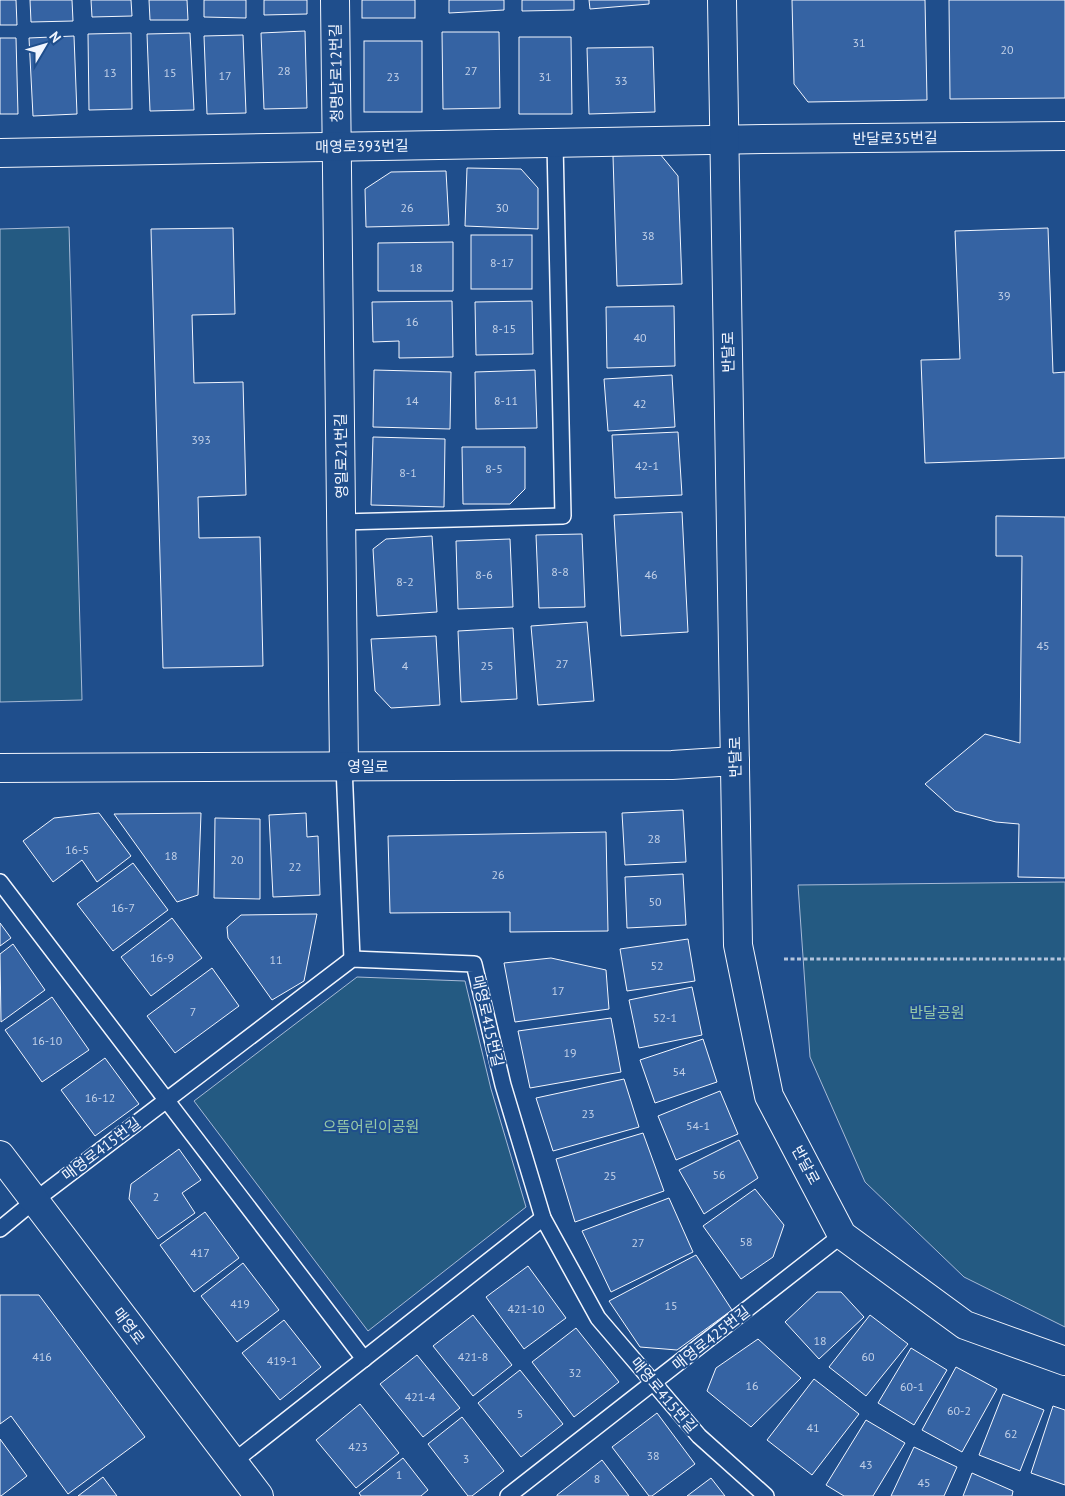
<svg xmlns="http://www.w3.org/2000/svg" width="1065" height="1496" viewBox="0 0 1065 1496" font-family="'PT Sans','Noto Sans KR',sans-serif">
<style>
.green{fill:#245a82;stroke:#a8bbd7}
.building{fill:#3563a3;stroke:#f2f6ff}
.lines{fill:none;stroke-linecap:round;stroke-linejoin:round}
.service-casing{stroke:#f2f6ff;stroke-width:18}
.minor-casing{stroke:#f2f6ff;stroke-width:30}
.tertiary-casing{stroke:#f2f6ff;stroke-width:30}
.path{stroke:#b3c4dc;stroke-width:3;stroke-dasharray:4 2.5;stroke-linecap:butt}
.service{stroke:#1f4e8c;stroke-width:15}
.minor{stroke:#1f4e8c;stroke-width:28}
.tertiary{stroke:#1f4e8c;stroke-width:28}
.labels{text-anchor:middle;dominant-baseline:central;stroke-width:4;stroke-linejoin:round;paint-order:stroke}
.number-label{font-size:12px;fill:#c3d1e8}
.street-label{font-size:15px;fill:#f2f6ff;stroke:#1f4e8c}
.park-label{font-size:15px;fill:#97c8a6;stroke:#1f4e8c}
</style>
<rect width="100%" height="100%" fill="#1f4e8c"/>
<g class="green">
<polygon points="69,227 82,700 0,702 0,229"/>
<polygon points="1065,882 1065,1327 964,1277 865,1182 810,1057 798,885"/>
<polygon points="357,977 465,981 491,1089 526,1207 368,1331 194,1101"/>
</g>
<g class="building">
<polygon points="0,0 16,0 17,25 0,25"/>
<polygon points="30,0 72,0 73,21 31,22"/>
<polygon points="91,0 131,0 132,16 92,17"/>
<polygon points="149,0 187,0 188,20 150,20"/>
<polygon points="204,0 246,0 246,18 204,17"/>
<polygon points="264,0 307,0 307,14 264,15"/>
<rect x="362" y="0" width="53" height="18"/>
<polygon points="449,0 504,0 504,10 449,13"/>
<polygon points="522,0 574,0 574,10 522,11"/>
<polygon points="589,0 649,0 649,4 590,9"/>
<polygon points="792,0 925,0 927,100 808,102 794,84"/>
<polygon points="949,0 1065,0 1065,98 950,99"/>
<polygon points="305,31 307,108 264,109 261,33"/>
<polygon points="442,32 499,32 500,108 443,109"/>
<polygon points="131,33 132,109 89,110 88,34"/>
<polygon points="190,33 194,110 150,111 147,34"/>
<polygon points="243,35 246,113 207,114 204,36"/>
<polygon points="74,36 77,114 33,116 29,38"/>
<polygon points="519,37 571,37 572,114 519,114"/>
<polygon points="0,38 16,38 18,114 0,114"/>
<rect x="364" y="41" width="58" height="71"/>
<polygon points="653,47 655,112 589,114 587,48"/>
<polygon points="660,154 678,176 682,284 617,286 613,156"/>
<polygon points="467,168 521,169 538,188 538,229 465,226"/>
<polygon points="446,171 449,225 366,227 365,189 391,172"/>
<polygon points="233,228 235,314 192,315 194,383 243,382 246,495 198,497 199,538 260,537 263,666 163,668 151,229"/>
<polygon points="1048,228 1053,373 1065,372 1065,458 925,463 921,360 960,359 955,231"/>
<rect x="471" y="235" width="61" height="54"/>
<polygon points="453,242 453,291 378,291 378,243"/>
<polygon points="452,301 453,357 399,358 399,341 373,342 372,302"/>
<polygon points="532,301 533,354 476,355 475,302"/>
<polygon points="674,306 675,366 607,368 606,307"/>
<polygon points="374,370 451,372 450,429 373,427"/>
<polygon points="535,370 537,428 476,429 475,372"/>
<polygon points="672,375 675,427 608,431 604,379"/>
<polygon points="678,432 682,495 615,498 612,435"/>
<polygon points="373,437 445,439 444,507 371,505"/>
<polygon points="462,447 525,447 525,489 510,504 463,504"/>
<polygon points="682,512 688,632 621,636 614,515"/>
<polygon points="996,516 1065,517 1065,878 1018,877 1019,824 996,822 955,811 925,784 985,734 1020,743 1022,556 996,556"/>
<polygon points="582,534 585,607 539,608 536,535"/>
<polygon points="432,536 437,612 377,616 373,549 386,539"/>
<polygon points="510,539 513,607 458,609 456,541"/>
<polygon points="587,622 594,701 538,705 531,626"/>
<polygon points="513,628 517,699 461,702 458,631"/>
<polygon points="436,636 440,705 391,708 375,691 371,639"/>
<polygon points="683,810 686,862 625,865 622,813"/>
<polygon points="99,813 131,856 97,882 82,860 53,882 23,841 54,818"/>
<polygon points="201,813 198,895 177,902 114,814"/>
<polygon points="306,813 307,837 318,836 320,895 273,897 269,815"/>
<polygon points="215,818 260,819 260,899 214,898"/>
<polygon points="606,832 608,931 510,932 510,912 390,913 388,836"/>
<polygon points="133,863 168,910 113,951 77,904"/>
<polygon points="683,874 686,925 627,928 625,877"/>
<polygon points="317,914 304,981 272,1000 228,938 227,927 241,915"/>
<polygon points="172,918 202,958 151,996 121,957"/>
<polygon points="0,923 11,938 0,946"/>
<polygon points="688,939 695,981 627,991 620,949"/>
<polygon points="13,944 45,990 1,1022 0,954"/>
<polygon points="551,958 606,970 609,1009 515,1022 504,963"/>
<polygon points="212,968 239,1006 175,1053 147,1016"/>
<polygon points="692,987 702,1035 639,1048 629,1000"/>
<polygon points="52,997 89,1050 42,1082 5,1030"/>
<polygon points="611,1018 621,1072 530,1088 518,1031"/>
<polygon points="703,1039 717,1082 655,1103 640,1060"/>
<polygon points="105,1058 139,1104 95,1136 61,1090"/>
<polygon points="624,1079 639,1127 553,1151 536,1098"/>
<polygon points="720,1091 738,1134 676,1160 658,1116"/>
<polygon points="643,1133 664,1191 575,1222 556,1159"/>
<polygon points="739,1140 758,1178 704,1214 679,1170"/>
<polygon points="179,1149 201,1180 182,1193 195,1213 158,1239 129,1199 131,1184"/>
<polygon points="755,1189 784,1225 773,1257 741,1279 703,1226"/>
<polygon points="669,1198 693,1252 611,1292 582,1231"/>
<polygon points="205,1212 239,1258 194,1292 160,1245"/>
<polygon points="696,1255 732,1310 677,1350 640,1347 609,1301"/>
<polygon points="243,1263 279,1310 237,1342 201,1296"/>
<polygon points="528,1266 566,1318 524,1349 486,1297"/>
<polygon points="817,1292 841,1292 864,1317 819,1359 785,1322"/>
<polygon points="0,1295 39,1295 145,1437 68,1494 11,1416 0,1424"/>
<polygon points="473,1315 512,1365 473,1396 433,1346"/>
<polygon points="870,1315 908,1344 866,1396 829,1367"/>
<polygon points="284,1320 321,1367 280,1400 242,1353"/>
<polygon points="576,1328 619,1382 574,1417 532,1362"/>
<polygon points="758,1339 801,1378 751,1427 707,1391 716,1368"/>
<polygon points="911,1348 947,1370 914,1425 878,1403"/>
<polygon points="417,1355 460,1408 423,1437 380,1384"/>
<polygon points="956,1367 997,1389 962,1452 922,1430"/>
<polygon points="520,1370 563,1424 521,1457 478,1403"/>
<polygon points="814,1379 859,1414 812,1475 767,1440"/>
<polygon points="1003,1394 1044,1410 1020,1471 979,1455"/>
<polygon points="360,1404 399,1453 356,1488 316,1440"/>
<polygon points="1053,1406 1065,1410 1065,1485 1031,1473"/>
<polygon points="657,1413 695,1464 652,1496 649,1496 612,1447"/>
<polygon points="462,1417 504,1471 472,1496 468,1496 428,1444"/>
<polygon points="866,1420 905,1443 873,1496 844,1496 826,1485"/>
<polygon points="0,1439 27,1476 1,1496 0,1496"/>
<polygon points="914,1447 957,1467 944,1496 891,1496"/>
<polygon points="403,1458 428,1490 421,1496 361,1496 359,1493"/>
<polygon points="602,1460 629,1496 557,1496 557,1495"/>
<polygon points="972,1473 1013,1491 1012,1496 963,1496"/>
<polygon points="103,1477 117,1496 78,1496"/>
<polygon points="711,1478 725,1496 687,1496"/>
</g>
<g class="lines">
<defs>
<g id="service">
<polyline points="341,522 563,516 555,143"/>
<polyline points="344,766 352,959"/>
<polyline points="0,882 364,1359"/>
<polyline points="0,1229 34,1201 352,959 474,964 503,1085 543,1218 598,1318 699,1436 766,1496"/>
<polyline points="233,1462 543,1218"/>
<polyline points="508,1496 842,1235"/>
</g>
<g id="minor">
<polyline points="335,0 344,766"/>
<polyline points="0,153 763,139 1065,136"/>
</g>
<g id="tertiary">
<polyline points="722,0 738,945 769,1096 842,1235 965,1325 1065,1361"/>
<polyline points="0,768 672,765 735,761"/>
<polyline points="0,1155 259,1496"/>
</g>
</defs>
<use href="#service" class="service-casing"/>
<use href="#minor" class="minor-casing"/>
<use href="#tertiary" class="tertiary-casing"/>
<polyline class="path" points="784,959 1065,959"/>
<use href="#service" class="service"/>
<use href="#minor" class="minor"/>
<use href="#tertiary" class="tertiary"/>
</g>
<g class="labels">
<g class="number-label">
<text x="859" y="42">31</text>
<text x="1007" y="49">20</text>
<text x="284" y="70">28</text>
<text x="471" y="70">27</text>
<text x="110" y="72">13</text>
<text x="170" y="72">15</text>
<text x="225" y="75">17</text>
<text x="393" y="76">23</text>
<text x="545" y="76">31</text>
<text x="621" y="80">33</text>
<text x="407" y="207">26</text>
<text x="502" y="207">30</text>
<text x="648" y="235">38</text>
<text x="502" y="262">8-17</text>
<text x="416" y="267">18</text>
<text x="1004" y="295">39</text>
<text x="412" y="321">16</text>
<text x="504" y="328">8-15</text>
<text x="640" y="337">40</text>
<text x="412" y="400">14</text>
<text x="506" y="400">8-11</text>
<text x="640" y="403">42</text>
<text x="201" y="439">393</text>
<text x="647" y="465">42-1</text>
<text x="494" y="468">8-5</text>
<text x="408" y="472">8-1</text>
<text x="560" y="571">8-8</text>
<text x="484" y="574">8-6</text>
<text x="651" y="574">46</text>
<text x="405" y="581">8-2</text>
<text x="1043" y="645">45</text>
<text x="562" y="663">27</text>
<text x="405" y="665">4</text>
<text x="487" y="665">25</text>
<text x="654" y="838">28</text>
<text x="77" y="849">16-5</text>
<text x="171" y="855">18</text>
<text x="237" y="859">20</text>
<text x="295" y="866">22</text>
<text x="498" y="874">26</text>
<text x="655" y="901">50</text>
<text x="123" y="907">16-7</text>
<text x="162" y="957">16-9</text>
<text x="276" y="959">11</text>
<text x="657" y="965">52</text>
<text x="558" y="990">17</text>
<text x="193" y="1011">7</text>
<text x="665" y="1017">52-1</text>
<text x="47" y="1040">16-10</text>
<text x="570" y="1052">19</text>
<text x="679" y="1071">54</text>
<text x="100" y="1097">16-12</text>
<text x="588" y="1113">23</text>
<text x="698" y="1125">54-1</text>
<text x="719" y="1174">56</text>
<text x="610" y="1175">25</text>
<text x="156" y="1196">2</text>
<text x="746" y="1241">58</text>
<text x="638" y="1242">27</text>
<text x="200" y="1252">417</text>
<text x="240" y="1303">419</text>
<text x="671" y="1305">15</text>
<text x="526" y="1308">421-10</text>
<text x="820" y="1340">18</text>
<text x="42" y="1356">416</text>
<text x="473" y="1356">421-8</text>
<text x="868" y="1356">60</text>
<text x="282" y="1360">419-1</text>
<text x="575" y="1372">32</text>
<text x="752" y="1385">16</text>
<text x="912" y="1386">60-1</text>
<text x="420" y="1396">421-4</text>
<text x="959" y="1410">60-2</text>
<text x="520" y="1413">5</text>
<text x="813" y="1427">41</text>
<text x="1011" y="1433">62</text>
<text x="358" y="1446">423</text>
<text x="653" y="1455">38</text>
<text x="466" y="1458">3</text>
<text x="866" y="1464">43</text>
<text x="399" y="1474">1</text>
<text x="597" y="1478">8</text>
<text x="924" y="1482">45</text>
</g>
<g class="street-label">
<text transform="translate(336 73) rotate(-91)">청명남로12번길</text>
<text transform="translate(895 138) rotate(-1)">반달로35번길</text>
<text transform="translate(362 146) rotate(-1)">매영로393번길</text>
<text transform="translate(728 352) rotate(-91)">반달로</text>
<text transform="translate(341 456) rotate(-91)">영일로21번길</text>
<text transform="translate(735 757) rotate(-91)">반달로</text>
<text x="368" y="766">영일로</text>
<text transform="translate(488 1021) rotate(77)">매영로415번길</text>
<text transform="translate(101 1149) rotate(-37)">매영로415번길</text>
<text transform="translate(806 1165) rotate(62)">반달로</text>
<text transform="translate(129 1326) rotate(53)">매영로</text>
<text transform="translate(711 1338) rotate(-38)">매영로425번길</text>
<text transform="translate(664 1395) rotate(50)">매영로415번길</text>
</g>
<g class="park-label">
<text x="937" y="1012">반달공원</text>
<text x="371" y="1126">으뜸어린이공원</text>
</g>
</g>
<g transform="translate(45 45) rotate(52)" stroke="#1f4e8c" stroke-width="4" paint-order="stroke">
<path d="M0-4L9 19L0 12L-9 19Z" fill="#f2f6ff"/>
<text y="-8" font-size="14" font-weight="bold" text-anchor="middle" fill="#f2f6ff">N</text>
</g>
</svg>
